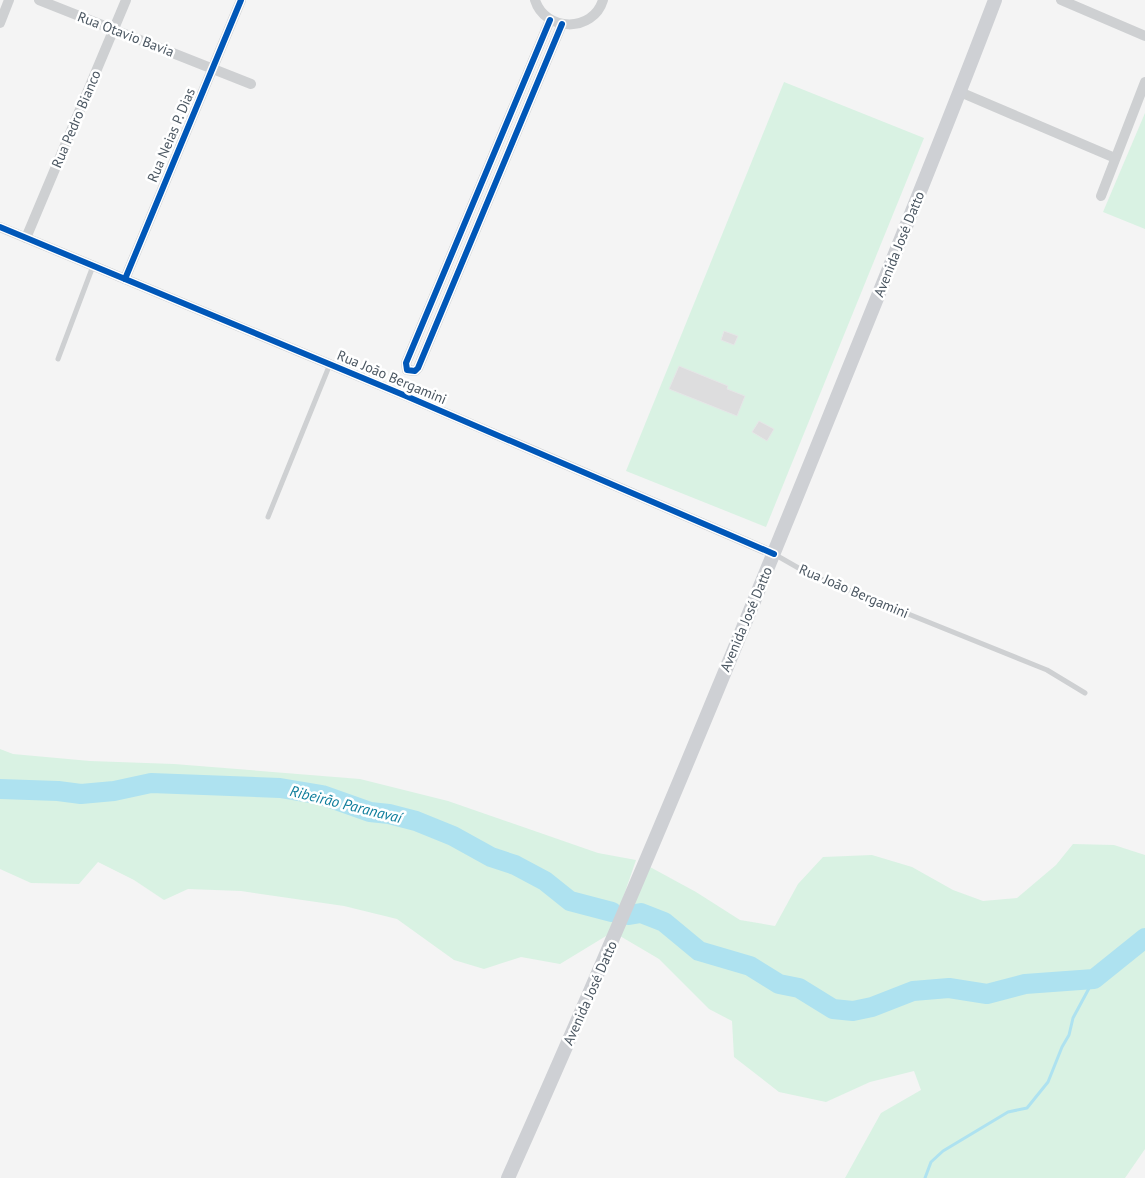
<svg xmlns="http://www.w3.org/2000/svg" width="1145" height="1178" viewBox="0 0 1145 1178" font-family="'PT Sans',sans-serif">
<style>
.green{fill:#d9f2e3}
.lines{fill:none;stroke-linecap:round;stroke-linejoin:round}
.stream{stroke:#aee2f0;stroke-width:3}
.river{stroke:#aee2f0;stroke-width:20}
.building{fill:#ddddde;stroke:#e5e6e7}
.service{stroke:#ced0d2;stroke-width:5}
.minor{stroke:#ced0d2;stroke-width:10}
.secondary{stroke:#ced0d4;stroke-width:14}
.cycleway-casing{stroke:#fff;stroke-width:9}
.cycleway{stroke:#0057b8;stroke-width:6}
.labels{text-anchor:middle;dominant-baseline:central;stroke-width:5;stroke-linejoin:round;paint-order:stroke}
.street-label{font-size:14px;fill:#4a5661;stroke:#fff}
.water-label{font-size:15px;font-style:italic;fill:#0c7c9b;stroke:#fff}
</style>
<rect width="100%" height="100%" fill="#f4f4f4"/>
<g class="green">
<polygon points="784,82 924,138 766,527 626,471"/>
<polygon points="1145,113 1145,229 1103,212"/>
<polygon points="0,749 13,754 90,761 174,764 360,779 448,801 598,853 636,860 611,933 560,964 521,957 484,969 454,960 397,919 344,906 241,891 188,889 164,900 134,880 98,862 79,884 31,883 0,869"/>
<polygon points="1073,844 1114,845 1145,855 1145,1149 1125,1178 845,1178 881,1113 921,1090 914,1071 870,1082 826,1102 779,1092 734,1057 732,1021 709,1009 659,959 620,936 650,867 696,892 740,920 775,926 798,884 823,857 872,855 912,867 953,890 983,901 1017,898 1056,865"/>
</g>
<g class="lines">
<polyline class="stream" points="925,1178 931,1162 943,1151 1008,1112 1027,1108 1048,1082 1062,1047 1069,1035 1073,1018 1094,979"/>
<g class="river">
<polyline points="0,789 58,791 81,794 114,791 151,783 280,788 322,795 370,812 389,814 416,821 453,836 491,857 515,865 545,881 570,901 612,912"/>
<polyline points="629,915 641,913 664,922 699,951 750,966 779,984 799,988 833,1009 853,1011 872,1007 913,991 949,988 987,994 1025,984 1094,979 1145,938"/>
</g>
</g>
<g class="building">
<polygon points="724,331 738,336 734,345 721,340"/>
<polygon points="679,366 728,386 727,389 745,396 737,416 669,389"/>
<polygon points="759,421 774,429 767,441 752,432"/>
</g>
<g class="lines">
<g class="service">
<polyline points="58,359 93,266"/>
<polyline points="268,517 330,364"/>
<polyline points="774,554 809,574 1047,670 1085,693"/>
</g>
<g class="minor">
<polyline points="39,0 251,84"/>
<path d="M535 0C545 32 593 33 603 0"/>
<polyline points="1061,0 1145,36"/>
<polyline points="550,20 406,363 407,370 415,371 418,368 562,24"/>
<polyline points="0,23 9,0"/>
<polyline points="960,92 1115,158"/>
<polyline points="1101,196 1145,82"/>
<polyline points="0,227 406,396 774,554"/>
<polyline points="26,238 126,0"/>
<polyline points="125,279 241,0"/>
</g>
<path class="secondary" d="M508 1178C621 926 726 672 829 417 885 278 942 140 995 0"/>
<defs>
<g id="cycleway">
<polyline points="550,20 406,363 407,370 415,371 418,368 562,24"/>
<polyline points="0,227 406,396 774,554"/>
<polyline points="125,279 241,0"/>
</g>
</defs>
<use href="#cycleway" class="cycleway-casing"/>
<use href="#cycleway" class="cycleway"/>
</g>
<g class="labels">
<g class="street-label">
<text transform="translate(126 34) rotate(21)">Rua Otavio Bavia</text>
<text transform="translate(76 119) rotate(-67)">Rua Pedro Bianco</text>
<text transform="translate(171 135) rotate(-67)">Rua Neias P. Dias</text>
<text transform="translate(899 244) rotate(-68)">Avenida José Datto</text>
<text transform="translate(392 377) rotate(23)">Rua João Bergamini</text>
<text transform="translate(854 591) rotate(23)">Rua João Bergamini</text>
<text transform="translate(746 619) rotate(-67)">Avenida José Datto</text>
<text transform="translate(590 993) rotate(-66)">Avenida José Datto</text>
</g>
<g class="water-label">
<text transform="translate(346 804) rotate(14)">Ribeirão Paranavaí</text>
</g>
</g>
</svg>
